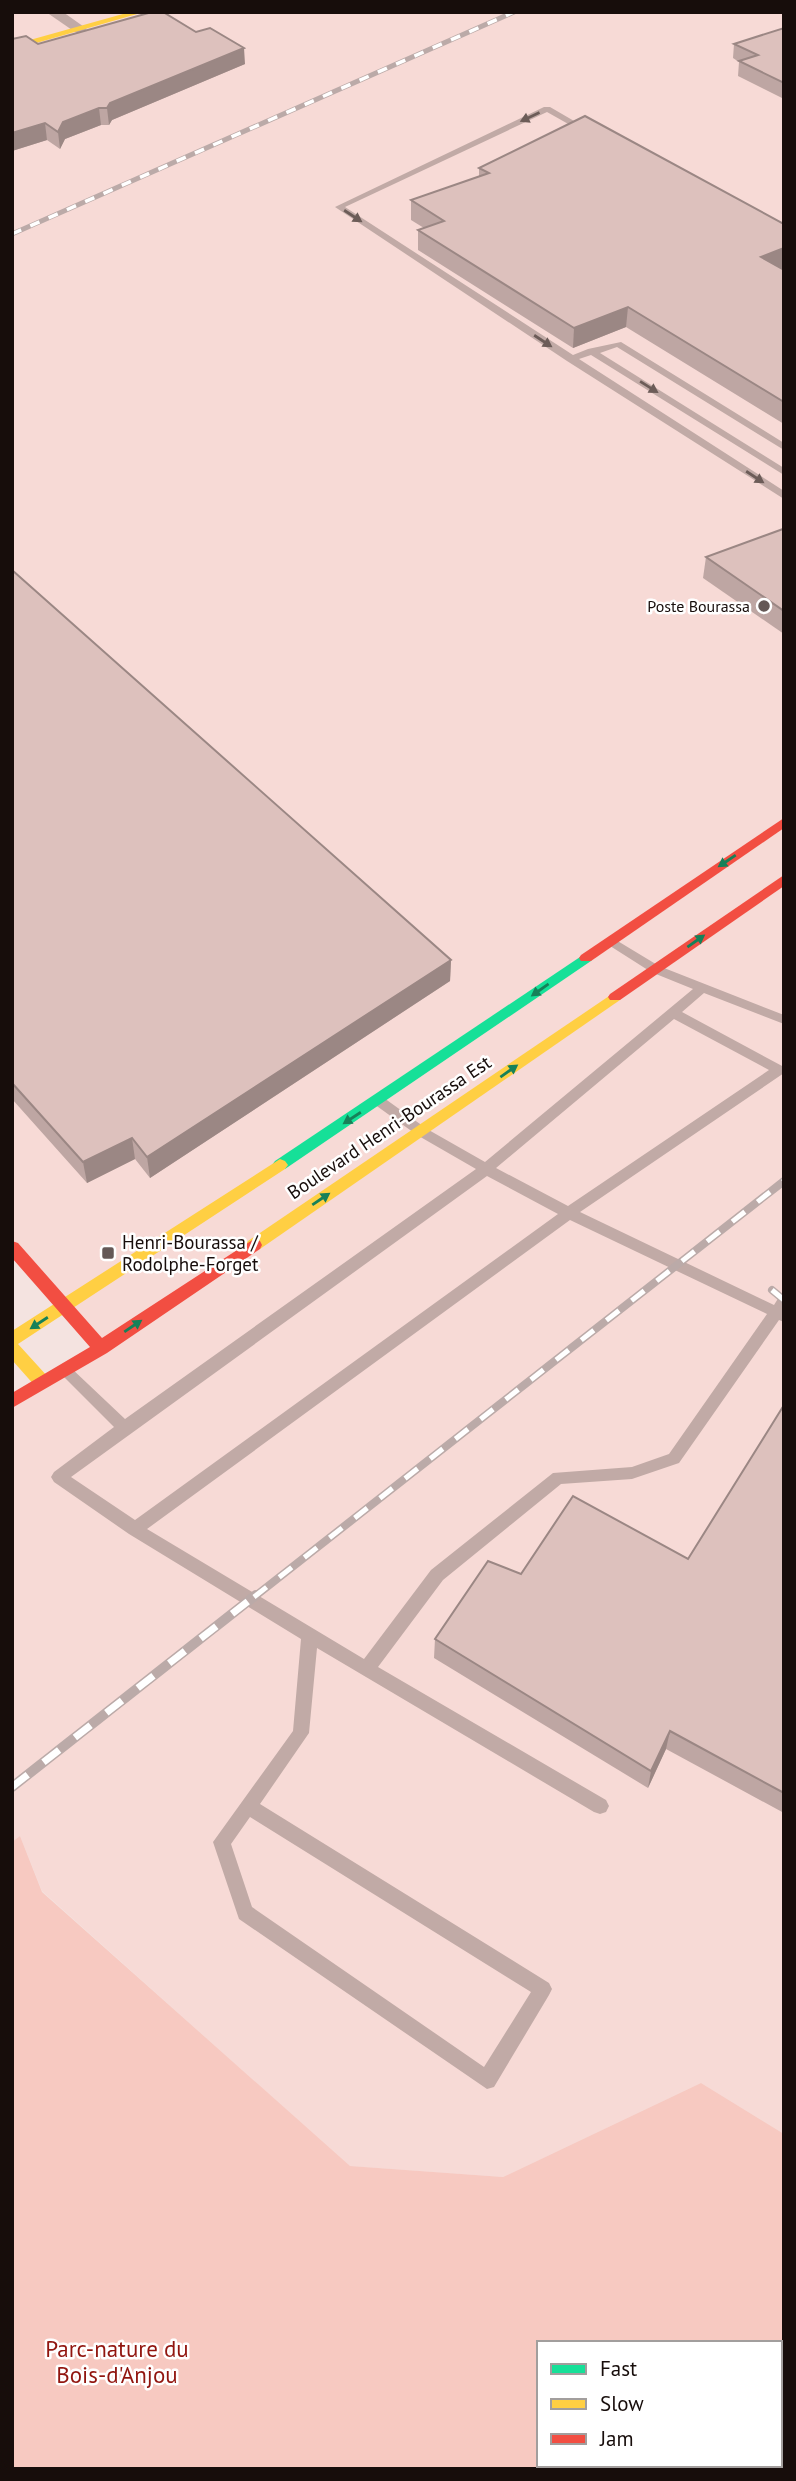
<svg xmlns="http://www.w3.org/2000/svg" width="796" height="2481" viewBox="0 0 796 2481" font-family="'PT Sans',sans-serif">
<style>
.built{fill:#f7dad6}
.green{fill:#f7c9c1;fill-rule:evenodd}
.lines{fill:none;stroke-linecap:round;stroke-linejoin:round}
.lane{fill:#c1aaa6;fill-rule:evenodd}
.street{fill:#c1aaa6;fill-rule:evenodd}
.fast{fill:#16e098;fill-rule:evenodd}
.slow{fill:#ffcf43;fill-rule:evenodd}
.jam{fill:#f24e42;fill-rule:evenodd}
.rail-far2-casing{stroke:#bbaaa8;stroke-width:5}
.rail-far1-casing{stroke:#bbaaa8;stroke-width:8}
.rail-casing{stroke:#bbaaa8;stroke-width:10}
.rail-far2{stroke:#fff;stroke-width:3.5;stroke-dasharray:10;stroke-linecap:butt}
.rail-far1{stroke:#fff;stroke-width:5;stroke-dasharray:16;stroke-linecap:butt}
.rail{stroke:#fff;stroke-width:7;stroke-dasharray:20;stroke-linecap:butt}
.wall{fill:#bea6a3}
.shaded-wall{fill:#9b8784}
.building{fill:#ddc1bd;stroke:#9b8784;stroke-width:2}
.oneway{fill:#6c5c58}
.oneway2{fill:#168159}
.poi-dot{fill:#645856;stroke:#fff;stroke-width:2.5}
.labels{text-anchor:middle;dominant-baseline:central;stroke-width:5;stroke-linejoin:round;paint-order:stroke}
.far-poi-label{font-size:16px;fill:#170d0b;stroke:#fff;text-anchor:end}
.street-label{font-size:19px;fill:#170d0b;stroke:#fff}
.poi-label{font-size:19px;fill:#170d0b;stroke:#fff;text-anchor:start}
.near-park-label{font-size:23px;fill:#91150f;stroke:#fff}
</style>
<rect width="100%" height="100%" fill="#f4e3e0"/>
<polygon class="built" points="12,12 784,12 784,2134 701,2083 503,2177 349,2166 42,1891 20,1836 12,1842 12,1401 101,1347 12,1247"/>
<path class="green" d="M20 1836 42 1892 350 2166 503 2177 701 2083 784 2134V2469H12V1842ZM539 2343H780V2465H539Z"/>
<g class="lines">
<g class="lane">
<polygon points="544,107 550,107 593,132 586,134 547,112 345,207 573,355 588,349 621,342 784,443 784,450 617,347 600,353 784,468 784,475 591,355 579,359 784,491 784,499 567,361 335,207"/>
<path d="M611 937 659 966 784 1015V1024L704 993 682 1012 784 1067V1073L580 1212 774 1305 779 1297 784 1295V1322L779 1320 679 1463 632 1479 561 1484 443 1580 378 1667 606 1800 609 1806 606 1812 600 1814 594 1812 317 1648 309 1733 260 1804 549 1983 552 1989 549 1995 494 2087 487 2089 239 1919 213 1842 293 1731 301 1639 129 1534 54 1482 51 1477 54 1472 114 1427 58 1371 60 1367H70L125 1419 476 1169 417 1135 374 1104 372 1101 374 1098H384L427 1129 485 1162 693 989 651 972 607 944 605 941 607 938ZM674 1019 769 1070 568 1206 496 1168ZM487 1176 558 1214 135 1520 71 1477ZM570 1220 767 1314 669 1454 632 1467 553 1473 431 1570 364 1659 147 1529ZM250 1817 531 1992 484 2067 252 1907 231 1844Z"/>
</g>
<polygon class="street" points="46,12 63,12 87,29 80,33 75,32"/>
<polygon class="fast" points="586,953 591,955 593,958 591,961 285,1169 275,1169 272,1165 275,1161"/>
<g class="slow">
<polygon points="130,12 144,12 12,50 12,45"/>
<polygon points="615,992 620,994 622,997 620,1000 260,1249 248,1249 246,1245 248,1241"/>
<polygon points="280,1159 285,1161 288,1165 285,1169 18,1344 48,1377 50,1382 48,1387 36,1387 12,1360 12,1331"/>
</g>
<g class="jam">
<polygon points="784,818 784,828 591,961 581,961 579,958 581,955"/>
<polygon points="784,875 784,886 620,1000 610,1000 608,997 610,994"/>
<polygon points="254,1239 260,1241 262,1245 260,1249 107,1353 12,1408 12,1393 90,1347 12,1258 12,1241 18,1243 102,1338"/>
</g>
<defs>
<polyline id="rail-far2" points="12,234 514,12"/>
<g id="rail-far1">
<polyline points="772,1290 784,1300"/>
<polyline points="254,1597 784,1181"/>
</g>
<polyline id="rail" points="12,1787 256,1595"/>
</defs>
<use href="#rail-far2" class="rail-far2-casing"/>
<use href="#rail-far1" class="rail-far1-casing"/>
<use href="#rail" class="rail-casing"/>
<use href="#rail-far2" class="rail-far2"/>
<use href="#rail-far1" class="rail-far1"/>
<use href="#rail" class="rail"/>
</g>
<g class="wall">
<polygon points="784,28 784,99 738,76 739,62 733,58 734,44"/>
<polygon points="12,39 38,44 245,64 112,120 109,125 101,125 65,139 60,149 47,140 12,151"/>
<polygon points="479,168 784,224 784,267 781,268 784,270 784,424 626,327 573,348 418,250 418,230 424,228 411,220 411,200 479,177"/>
<polygon points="784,530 784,634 703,578 706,557"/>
<polygon points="12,570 451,960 450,981 150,1178 135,1159 87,1183 12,1099"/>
<polygon points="784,1405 784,1813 666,1749 648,1788 434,1658 435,1639 521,1574 688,1559"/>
</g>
<g class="shaded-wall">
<polygon points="244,48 245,64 112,120 109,125 107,108 110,103"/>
<polygon points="99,108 101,125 65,139 60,149 58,132 63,122"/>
<polygon points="45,123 47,140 12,151 12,133"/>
<polygon points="784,248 784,267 758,277 761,257"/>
<polygon points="628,307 626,327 573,348 574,328"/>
<polygon points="451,960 450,981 150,1178 147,1157"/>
<polygon points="132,1138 135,1159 87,1183 83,1162"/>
<polygon points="670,1731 666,1749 648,1788 651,1771"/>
</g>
<g class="building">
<polygon points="152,12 163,12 196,32 210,28 244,48 110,103 107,108 99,108 63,122 58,132 45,123 12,133 12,39 26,36 38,44"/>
<polygon points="784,28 784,83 739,61 758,55 734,44"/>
<polygon points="585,116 784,224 784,248 761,257 784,270 784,402 628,307 574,328 418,230 444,221 411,200 489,173 479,168"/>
<polygon points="783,529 784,611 706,557"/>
<polygon points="12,570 451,960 147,1157 132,1138 83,1162 12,1083"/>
<polygon points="784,1405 784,1793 670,1731 651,1771 435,1639 488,1561 521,1574 573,1496 688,1559"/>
</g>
<defs><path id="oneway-solid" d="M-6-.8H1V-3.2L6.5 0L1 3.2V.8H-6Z" transform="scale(1.75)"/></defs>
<g class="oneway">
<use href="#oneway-solid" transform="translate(530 117) rotate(155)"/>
<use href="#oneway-solid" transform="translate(353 216) rotate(33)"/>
<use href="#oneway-solid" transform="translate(543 341) rotate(33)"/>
<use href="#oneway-solid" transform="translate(649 387) rotate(32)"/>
<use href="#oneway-solid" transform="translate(755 477) rotate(33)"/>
</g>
<g class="oneway2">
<use href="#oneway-solid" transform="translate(727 861) rotate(146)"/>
<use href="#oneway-solid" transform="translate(696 941) rotate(-35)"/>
<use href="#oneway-solid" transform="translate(540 990) rotate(145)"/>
<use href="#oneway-solid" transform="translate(509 1071) rotate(-35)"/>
<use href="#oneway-solid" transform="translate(352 1118) rotate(147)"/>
<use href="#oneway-solid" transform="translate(321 1199) rotate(-34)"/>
<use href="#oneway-solid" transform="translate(39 1323) rotate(147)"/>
<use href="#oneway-solid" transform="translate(133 1326) rotate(-34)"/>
</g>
<g class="poi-dot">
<circle cx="764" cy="606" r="7"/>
<rect x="101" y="1246" width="14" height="14" rx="3.5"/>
</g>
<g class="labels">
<g class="far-poi-label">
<text x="750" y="606">Poste Bourassa</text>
</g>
<g class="street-label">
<text transform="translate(389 1127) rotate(-34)">Boulevard Henri-Bourassa Est</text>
</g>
<g class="poi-label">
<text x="122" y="1242">Henri-Bourassa /<tspan x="122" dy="22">Rodolphe-Forget</tspan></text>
</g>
<g class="near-park-label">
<text x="117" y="2348">Parc-nature du<tspan x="117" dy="26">Bois-d'Anjou</tspan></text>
</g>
</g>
<rect width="796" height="2481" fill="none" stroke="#170d0b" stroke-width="28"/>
<rect x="537" y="2341" width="245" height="126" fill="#ffffff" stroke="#a29e9d" stroke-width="2"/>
<rect x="551" y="2364" width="35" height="10" fill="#16e098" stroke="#a29e9d" stroke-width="2"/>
<text x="600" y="2376" font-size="21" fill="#170d0b">Fast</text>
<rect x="551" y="2399" width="35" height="10" fill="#ffcf43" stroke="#a29e9d" stroke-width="2"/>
<text x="600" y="2411" font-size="21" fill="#170d0b">Slow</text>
<rect x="551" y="2434" width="35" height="10" fill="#f24e42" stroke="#a29e9d" stroke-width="2"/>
<text x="600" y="2446" font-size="21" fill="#170d0b">Jam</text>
</svg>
